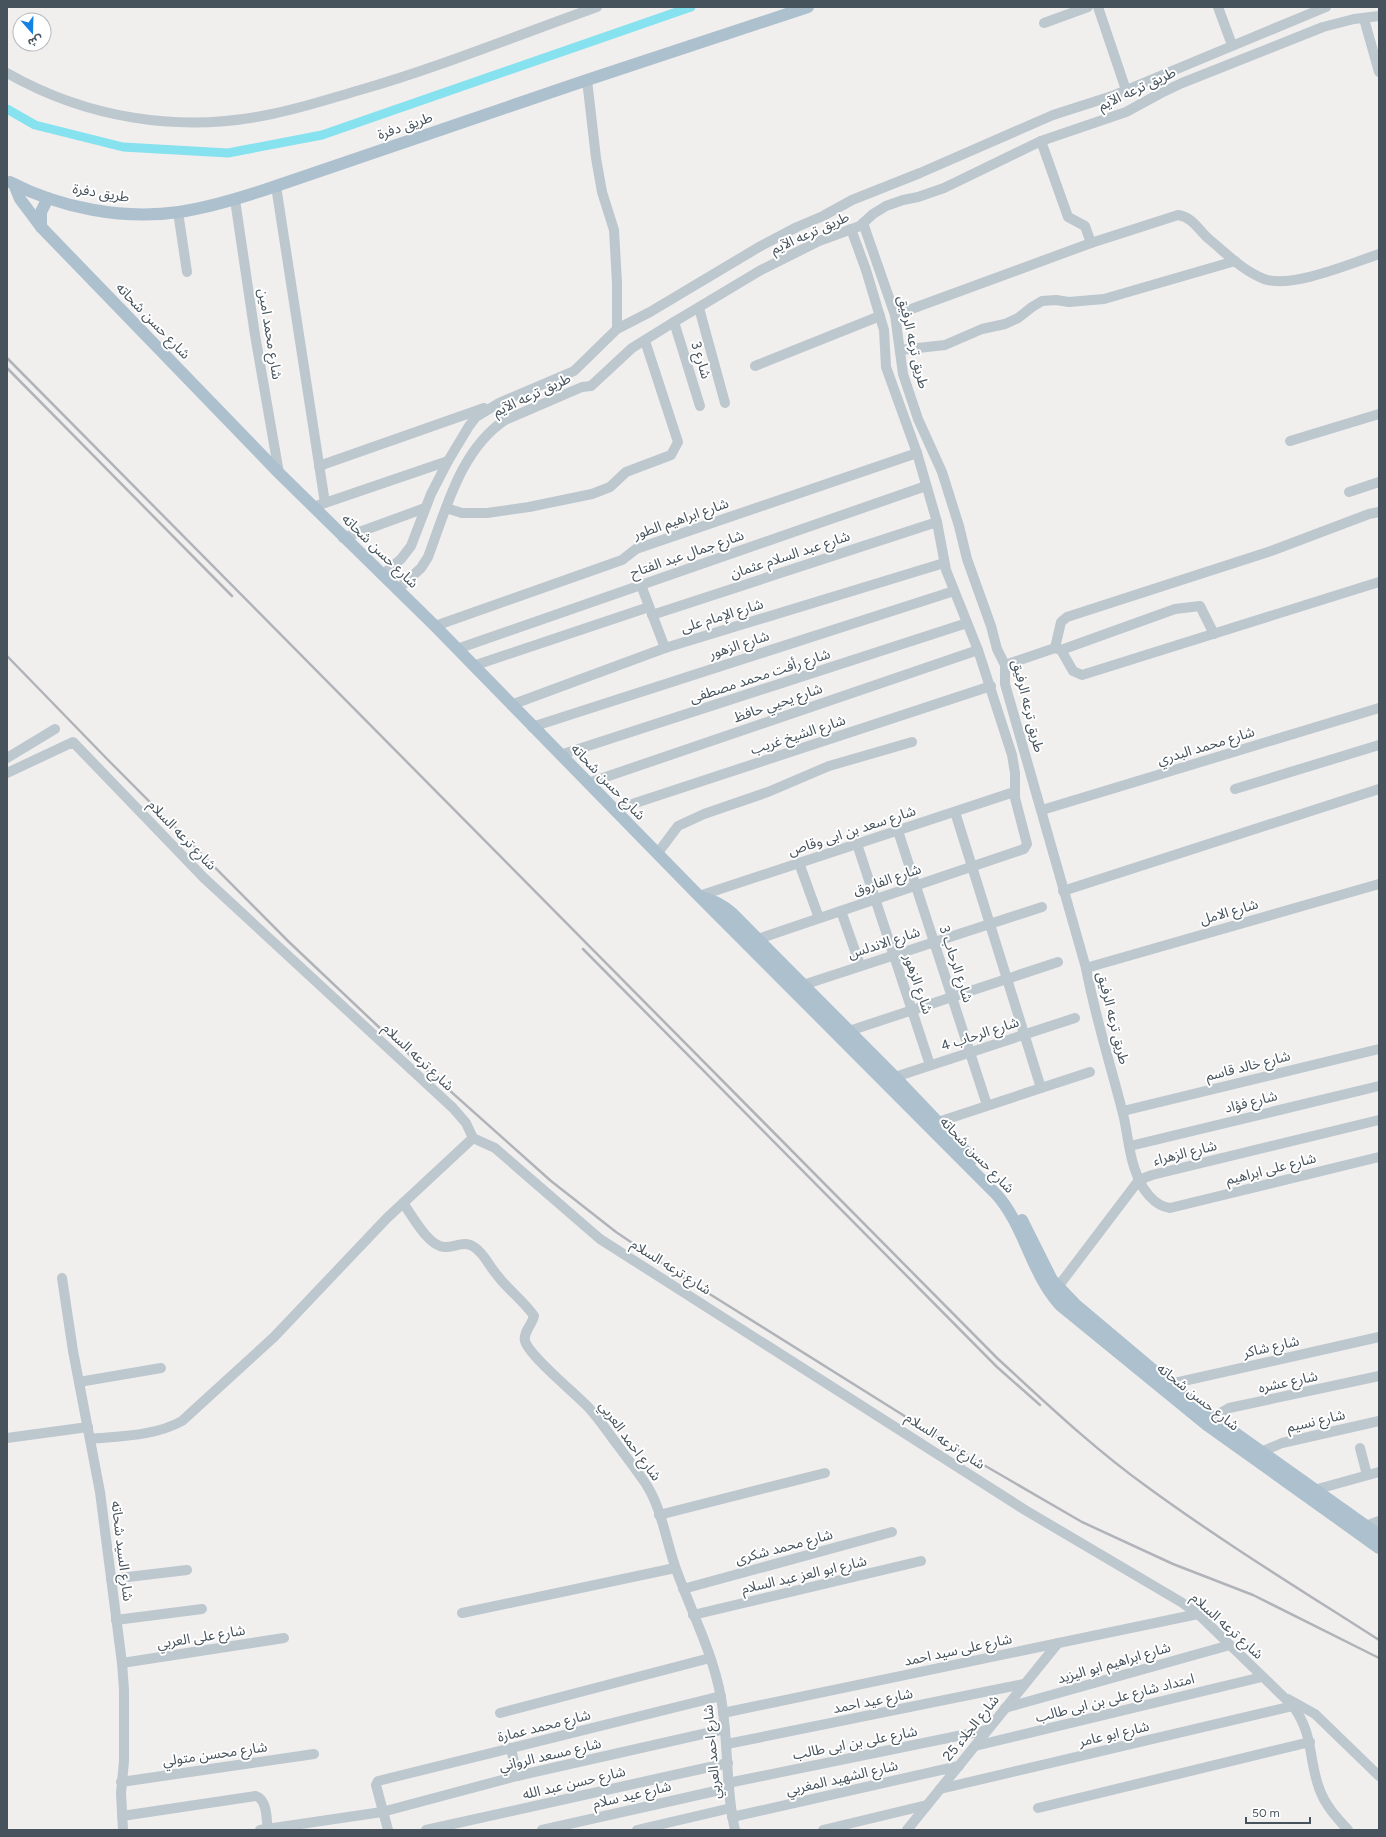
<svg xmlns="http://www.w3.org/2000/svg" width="1386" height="1837" viewBox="0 0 1386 1837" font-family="Figtree,'Noto Sans Arabic',sans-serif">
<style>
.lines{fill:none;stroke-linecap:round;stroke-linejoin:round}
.canal{stroke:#86e2ee;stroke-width:9}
.minor{stroke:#bcc7ce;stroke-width:10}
.major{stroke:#adc0ce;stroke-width:12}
.rail{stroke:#b0b4b9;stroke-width:2.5}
.labels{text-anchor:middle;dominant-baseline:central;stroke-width:4;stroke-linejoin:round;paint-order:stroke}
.street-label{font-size:14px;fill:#46535c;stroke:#fff}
</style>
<rect width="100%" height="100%" fill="#f1eeee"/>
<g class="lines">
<polyline class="canal" points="7,109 35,125 123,147 228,153 322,135 691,7"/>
<g class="minor">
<polyline points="1098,7 1126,90"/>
<polyline points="1218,7 1232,45"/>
<polyline points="1364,19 1379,72"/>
<polyline points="1044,23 1088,7"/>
<path d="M7 73C86 118 178 133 267 115 299 109 329 99 360 90 440 67 518 35 597 7"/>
<polyline points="587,80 596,158 602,192 614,230 617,283 617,329"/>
<polyline points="1041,141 1068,217 1085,226 1091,243"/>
<polyline points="276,186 325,503"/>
<polyline points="235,200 255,335 279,473"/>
<polyline points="178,212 187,272"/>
<path d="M863 223 895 315 903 374 918 419 942 472 959 526 967 559 991 626 997 649 1005 665V684L1086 968C1095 1016 1110 1063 1122 1110 1128 1131 1128 1155 1137 1175 1142 1189 1154 1206 1170 1208L1379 1157"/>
<polyline points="699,308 725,403"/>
<path d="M895 315 1091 243 1178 215C1193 217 1199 231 1210 240 1227 254 1243 271 1264 279 1291 289 1352 263 1379 254"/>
<polyline points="674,322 700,406"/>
<polyline points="900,350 945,345 982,329 1005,324 1018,318 1032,307 1042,301 1056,300 1069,302 1104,299 1235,261"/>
<polyline points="755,366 880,316"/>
<polyline points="1290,441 1379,414"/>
<polyline points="319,466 484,408"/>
<polyline points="1349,492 1379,482"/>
<polyline points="319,505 448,461"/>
<polyline points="446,508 462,513 487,513 529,507 592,494 610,487 626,472 671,455 678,442 645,341"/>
<polyline points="343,538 425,508"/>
<polyline points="382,575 401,559 411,546 431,494 448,461 469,426 476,417 499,403 574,371 617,329 650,312 759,247 797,227 823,216 852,200 920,173 1053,115 1112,96 1326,7"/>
<polyline points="641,585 665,648"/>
<path d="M398 589 421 568 428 557C446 510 460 450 505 420L582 387 591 386 632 348 674 322 761 270 819 241 860 226 873 214 886 206 903 200 918 197 944 188 1041 141 1126 112 1161 93 1182 83 1323 27 1354 19 1379 16"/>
<polyline points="652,615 937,522"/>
<polyline points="435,626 622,560 636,549 917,453"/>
<polyline points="1055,648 1061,622 1067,617 1271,551 1369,514 1379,512"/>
<polyline points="457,649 926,486"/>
<polyline points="1061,650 1175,609 1200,606 1214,634"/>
<polyline points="1005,665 1055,648 1061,650 1073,671 1082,675 1379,582"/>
<polyline points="473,666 649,607"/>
<polyline points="511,705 665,648 944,563"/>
<polyline points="532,727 954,591"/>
<polyline points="560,755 967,623"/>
<polyline points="7,758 55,729"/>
<path d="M7 773 73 742 204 878 453 1108 466 1123 473 1138 495 1148 600 1239 1025 1510 1181 1602 1198 1614 1293 1706C1314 1735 1308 1757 1319 1788 1325 1805 1336 1817 1348 1830"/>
<polyline points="588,783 978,650"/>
<polyline points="1235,789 1379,745"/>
<polyline points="614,810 991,686"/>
<polyline points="1042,810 1379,708"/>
<polyline points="955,812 1041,1088"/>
<polyline points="898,831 987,1105"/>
<polyline points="857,844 930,1065"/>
<polyline points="657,854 678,826 704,814 768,792 829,766 912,742"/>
<polyline points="799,863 819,918"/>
<polyline points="1063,891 1379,789"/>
<polyline points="699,896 1014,792"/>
<polyline points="841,911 860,965"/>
<polyline points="758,939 1024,849 1027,844 1015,798 1015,773 1012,755 978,650 946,570 937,522 917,453 886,367 884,330 866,270 851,229"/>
<polyline points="1086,968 1379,884"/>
<polyline points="803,985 1042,907"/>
<polyline points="849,1031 1058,962"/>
<polyline points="895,1077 1075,1018"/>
<polyline points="1123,1111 1379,1049"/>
<polyline points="938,1122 1090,1072"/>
<polyline points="1130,1146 1379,1086"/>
<path d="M403 1203C412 1215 428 1246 444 1247 454 1248 464 1240 474 1247 484 1253 489 1266 497 1275 508 1290 524 1301 534 1316 532 1325 523 1332 525 1341 529 1356 576 1394 589 1408 600 1420 609 1434 619 1447 628 1459 637 1471 646 1484 662 1509 666 1541 676 1569 691 1611 713 1653 721 1698 729 1742 725 1787 735 1830"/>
<polyline points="62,1278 73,1351 100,1492 122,1663 124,1690 124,1761 121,1793 123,1830"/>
<polyline points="1054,1292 1139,1180 1152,1175 1379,1120"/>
<polyline points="79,1382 161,1368"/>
<polyline points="1170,1384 1379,1337"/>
<polyline points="1209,1423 1220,1413 1229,1408 1379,1376"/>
<polyline points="7,1438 88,1427"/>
<path d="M91 1439C121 1436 155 1436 182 1421L274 1337 387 1218 473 1138"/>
<polyline points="1360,1448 1367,1475"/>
<polyline points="1261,1452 1282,1443 1379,1421"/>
<polyline points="1314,1490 1379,1472"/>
<polyline points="659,1515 825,1473"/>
<polyline points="1366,1526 1379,1521"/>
<polyline points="111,1579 187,1570"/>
<polyline points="683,1589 892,1532"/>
<polyline points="462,1613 675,1568"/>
<polyline points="693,1615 921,1561"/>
<polyline points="116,1620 202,1609"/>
<polyline points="122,1663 284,1638"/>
<polyline points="1288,1699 1315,1714 1379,1776"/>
<polyline points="1005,1708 1230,1645"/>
<polyline points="500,1713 710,1658"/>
<polyline points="723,1713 1198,1614"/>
<polyline points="727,1744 1024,1684"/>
<polyline points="975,1746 1262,1677"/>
<polyline points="511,1748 517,1776"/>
<polyline points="121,1782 314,1754"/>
<polyline points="728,1783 987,1730"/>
<polyline points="940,1789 1293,1706"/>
<polyline points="1038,1808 1310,1742"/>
<path d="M122 1816 256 1796C268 1801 266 1819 268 1830"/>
<polyline points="732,1817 959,1766"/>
<polyline points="260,1830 382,1812 517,1776 725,1729"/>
<polyline points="388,1830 376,1785 378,1781 721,1696"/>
<polyline points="426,1830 728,1763"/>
<polyline points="542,1830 729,1788"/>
<polyline points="637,1830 731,1808"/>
<polyline points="823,1830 927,1805"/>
<polyline points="907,1830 1058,1643"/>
</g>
<g class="major">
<path d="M10 182C60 208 123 220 179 212 212 207 244 197 276 186L587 80 808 7"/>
<path d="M14 184 20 199 41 227 279 473 435 626 699 896 997 1195C1025 1227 1031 1273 1060 1305L1207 1425 1379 1548"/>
<polyline points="41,227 41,212 48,198"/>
<path d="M702 897C713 900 723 905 732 913L895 1077 973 1159"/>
<polyline points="1022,1220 1052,1280 1075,1304 1170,1384 1214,1418 1379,1535"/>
</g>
<g class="rail">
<path d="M7 358 997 1358C1045 1402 1093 1448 1146 1486 1221 1541 1301 1590 1379 1640"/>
<polyline points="7,368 232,596"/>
<polyline points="7,656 110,762 289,942 383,1031 551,1181 616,1232 684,1278 970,1457 1082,1522 1173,1564 1253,1595 1379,1658"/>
<polyline points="583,949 997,1367 1040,1405"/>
</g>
</g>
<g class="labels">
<g class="street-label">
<text transform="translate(1137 89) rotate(-25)">طريق ترعه الآيم</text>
<text transform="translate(405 126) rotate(-19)">طريق دفرة</text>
<text transform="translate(101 193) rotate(9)">طريق دفرة</text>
<text transform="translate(810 233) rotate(-24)">طريق ترعه الآيم</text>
<text transform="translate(153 321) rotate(46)">شارع حسن شحاته</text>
<text transform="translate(270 334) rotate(81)">شارع محمد امين</text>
<text transform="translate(913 342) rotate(77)">طريق ترعه الرفيق</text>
<text transform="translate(701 360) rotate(73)">شارع 3</text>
<text transform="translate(532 395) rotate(-25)">طريق ترعه الآيم</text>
<text transform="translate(681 519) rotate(-19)">شارع ابراهيم الطور</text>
<text transform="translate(380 551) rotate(44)">شارع حسن شحاته</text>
<text transform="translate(687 554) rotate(-19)">شارع جمال عبد الفتاح</text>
<text transform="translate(790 555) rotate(-18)">شارع عبد السلام عثمان</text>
<text transform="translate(722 616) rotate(-17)">شارع الإمام على</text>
<text transform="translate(739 645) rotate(-18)">شارع الزهور</text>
<text transform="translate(760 676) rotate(-18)">شارع رأفت محمد مصطفى</text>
<text transform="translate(778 703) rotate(-19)">شارع يحيي حافظ</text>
<text transform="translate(1028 706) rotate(76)">طريق ترعه الرفيق</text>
<text transform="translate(798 735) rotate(-18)">شارع الشيخ غريب</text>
<text transform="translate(1206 746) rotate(-17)">شارع محمد البدري</text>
<text transform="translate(608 782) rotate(46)">شارع حسن شحاته</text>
<text transform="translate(852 831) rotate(-18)">شارع سعد بن ابى وقاص</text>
<text transform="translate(182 835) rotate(46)">شارع ترعه السلام</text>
<text transform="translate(887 880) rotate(-19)">شارع الفاروق</text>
<text transform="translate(1229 912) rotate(-16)">شارع الامل</text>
<text transform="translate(884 943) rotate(-18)">شارع الاندلس</text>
<text transform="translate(956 964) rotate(72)">شارع الرحاب 3</text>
<text transform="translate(918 984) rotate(71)">شارع الزهور</text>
<text transform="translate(1113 1018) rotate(76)">طريق ترعه الرفيق</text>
<text transform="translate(980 1034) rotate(-18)">شارع الرحاب 4</text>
<text transform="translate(418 1057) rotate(43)">شارع ترعه السلام</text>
<text transform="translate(1248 1066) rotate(-14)">شارع خالد قاسم</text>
<text transform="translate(1251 1102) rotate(-14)">شارع فؤاد</text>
<text transform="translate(1185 1153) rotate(-14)">شارع الزهراء</text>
<text transform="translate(977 1155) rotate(46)">شارع حسن شحاته</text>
<text transform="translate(1271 1169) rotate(-14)">شارع على ابراهيم</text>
<text transform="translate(671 1267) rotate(32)">شارع ترعه السلام</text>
<text transform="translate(1271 1347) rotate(-13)">شارع شاكر</text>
<text transform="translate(1288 1382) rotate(-12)">شارع عشره</text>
<text transform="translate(1198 1397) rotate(38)">شارع حسن شحاته</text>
<text transform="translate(1316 1421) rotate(-13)">شارع نسيم</text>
<text transform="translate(630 1441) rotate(54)">شارع احمد العربي</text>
<text transform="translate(945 1441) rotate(33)">شارع ترعه السلام</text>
<text transform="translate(784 1547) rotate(-15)">شارع محمد شكرى</text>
<text transform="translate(122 1551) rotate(83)">شارع السيد شحاته</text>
<text transform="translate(804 1575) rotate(-13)">شارع ابو العز عبد السلام</text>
<text transform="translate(1227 1626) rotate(42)">شارع ترعه السلام</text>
<text transform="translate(201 1637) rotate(-9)">شارع على العربي</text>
<text transform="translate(958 1650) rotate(-12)">شارع على سيد احمد</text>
<text transform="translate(1114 1663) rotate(-16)">شارع ابراهيم ابو اليزيد</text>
<text transform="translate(1115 1698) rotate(-14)">امتداد شارع على بن ابى طالب</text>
<text transform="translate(873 1701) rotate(-11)">شارع عيد احمد</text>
<text transform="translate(544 1726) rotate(-14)">شارع محمد عمارة</text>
<text transform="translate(971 1728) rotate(-51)">شارع الجلاء 25</text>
<text transform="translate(1114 1734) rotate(-13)">شارع ابو عامر</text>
<text transform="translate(855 1743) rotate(-11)">شارع على بن ابى طالب</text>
<text transform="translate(712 1752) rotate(-95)">شارع احمد العربي</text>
<text transform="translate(215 1754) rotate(-8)">شارع محسن متولي</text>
<text transform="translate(550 1755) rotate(-13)">شارع مسعد الرواني</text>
<text transform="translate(842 1778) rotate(-13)">شارع الشهيد المغربي</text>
<text transform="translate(574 1783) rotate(-13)">شارع حسن عبد الله</text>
<text transform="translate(632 1795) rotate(-13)">شارع عيد سلام</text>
</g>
</g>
<rect width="1386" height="1837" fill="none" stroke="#46535c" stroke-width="16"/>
<g transform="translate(32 32) rotate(160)"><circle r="19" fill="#ffffff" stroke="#b5babe"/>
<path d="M0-3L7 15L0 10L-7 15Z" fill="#1382e5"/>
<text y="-6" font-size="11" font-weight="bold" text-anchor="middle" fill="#46535c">ش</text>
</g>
<path d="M1246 1817v6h64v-6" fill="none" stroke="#46535c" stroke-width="2"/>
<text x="1252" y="1817" font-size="12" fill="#46535c" stroke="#ffffff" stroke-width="3" paint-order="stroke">50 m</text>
</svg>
